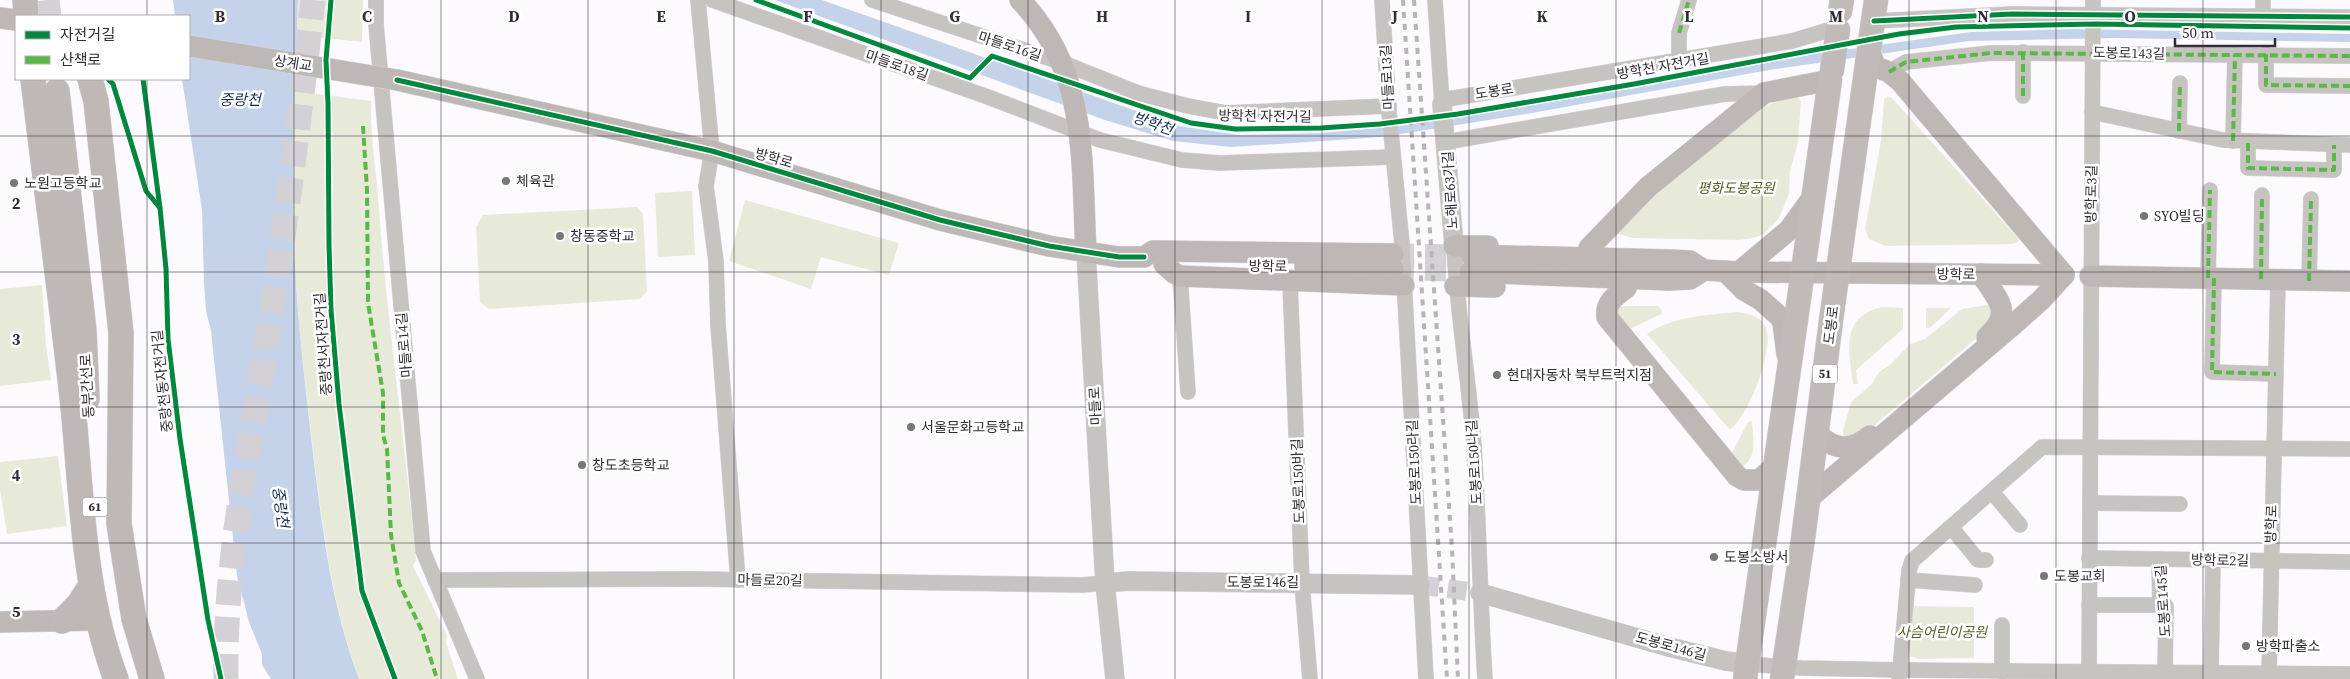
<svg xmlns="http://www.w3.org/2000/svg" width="2350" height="679" viewBox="0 0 2350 679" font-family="'Source Serif 4','Noto Sans KR',serif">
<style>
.green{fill:#e8ead9}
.water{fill:#c5d3ea}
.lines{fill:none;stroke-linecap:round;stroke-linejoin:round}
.tertiary-tunnel{stroke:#d4d1d6;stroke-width:19;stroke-dasharray:19 9;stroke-linecap:butt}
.secondary-tunnel{stroke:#d4d1d6;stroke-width:21;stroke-dasharray:21 11;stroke-linecap:butt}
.trunk-tunnel{stroke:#d4d1d6;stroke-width:25;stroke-dasharray:25 12;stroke-linecap:butt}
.minor-casing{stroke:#d8d6da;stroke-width:16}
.tertiary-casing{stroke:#d8d6da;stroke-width:20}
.secondary-casing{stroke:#d8d6da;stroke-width:22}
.primary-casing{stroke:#d8d6da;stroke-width:25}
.trunk-casing{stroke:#d8d6da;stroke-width:26}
.minor{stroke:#c7c3c0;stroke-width:15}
.tertiary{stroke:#c7c3c0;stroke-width:19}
.secondary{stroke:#bdb8b5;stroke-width:21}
.primary{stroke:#c0bbb8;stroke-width:24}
.trunk{stroke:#beb8b6;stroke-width:25}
.rail{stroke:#b8b4b5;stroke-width:4;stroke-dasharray:6 6;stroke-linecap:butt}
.secondary-bridge-casing{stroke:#d8d6da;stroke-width:22;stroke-linecap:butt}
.secondary-bridge{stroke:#bdb8b5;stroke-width:21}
.quiet{stroke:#58b947;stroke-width:4;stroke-dasharray:8 4;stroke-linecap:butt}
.cycleway-casing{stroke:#fff;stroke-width:8}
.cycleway{stroke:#00873e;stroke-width:5}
.grid{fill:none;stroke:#342c38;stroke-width:1;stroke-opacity:0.55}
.poi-dot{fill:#7a747d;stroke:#fff;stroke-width:2}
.labels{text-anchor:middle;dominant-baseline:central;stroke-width:5;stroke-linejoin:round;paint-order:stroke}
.shield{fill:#fff;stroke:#716b74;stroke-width:1}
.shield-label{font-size:12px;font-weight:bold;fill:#342c38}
.street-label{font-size:14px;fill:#342c38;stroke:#fff}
.poi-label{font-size:14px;fill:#342c38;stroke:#fff;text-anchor:start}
.park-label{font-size:14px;font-style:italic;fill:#565d24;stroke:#fff}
.water-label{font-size:15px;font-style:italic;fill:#142d55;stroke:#fff}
.grid-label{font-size:16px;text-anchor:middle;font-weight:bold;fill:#342c38;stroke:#fff;stroke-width:5;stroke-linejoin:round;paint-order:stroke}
</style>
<rect width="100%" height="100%" fill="#fcfafe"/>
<g class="green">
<polygon points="298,0 363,0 362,42 297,35"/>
<path d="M295 91 371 101C370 137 377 173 379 210 388 327 405 443 416 560L413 566 447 635 446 642 458 679H359C331 602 323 530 313 450 306 389 298 327 295 265 292 207 293 149 295 91Z"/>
<polygon points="1795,95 1801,101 1798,142 1790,172 1789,194 1779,218 1764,234 1753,238 1739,240 1633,238 1615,233 1616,224 1759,108"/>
<polygon points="1888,97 1892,98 2018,238 2018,242 2013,244 1885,246 1869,239 1865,229 1881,141 1884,99"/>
<polygon points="692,191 695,255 658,257 655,193"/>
<polygon points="745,200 899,243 889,275 821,257 811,289 729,261"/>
<polygon points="637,207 643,214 647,291 640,299 489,309 480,302 476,227 483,215"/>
<polygon points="42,285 46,345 51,380 0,386 0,289"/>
<polygon points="1987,305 1996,312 1985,331 1862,436 1844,438 1843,431 1851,402 1872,384 1879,372 1890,365 1910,344 1925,339 1962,309"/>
<polygon points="1626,306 1658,306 1662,311 1661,314 1630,329 1615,313 1620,307"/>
<path d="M1882 307 1903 308V329L1856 370 1858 384H1853C1849 350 1840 317 1882 307Z"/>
<polygon points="1926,308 1951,308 1930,328 1926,328"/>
<path d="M1737 312C1749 313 1764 317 1767 331 1772 355 1749 415 1730 430L1647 334C1673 316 1707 315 1737 312Z"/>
<path d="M1752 421C1753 437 1758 458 1742 467L1731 455 1748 422Z"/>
<polygon points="58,456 67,526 7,534 0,490 0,462"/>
<polygon points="1911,606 1974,607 1974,658 1919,659 1910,656"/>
</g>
<g class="water">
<path d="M173 0H298C295 88 291 177 295 265 298 328 306 391 313 453 323 533 331 604 359 679H271L262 665V654L249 622 237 576 211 331 206 311 204 283 202 210 182 79H189V16H175Z"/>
<polygon points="775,0 822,0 1179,126 1239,135 1320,133 1400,126 1636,88 1808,55 1971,32 2073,29 2350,34 2350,42 2113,38 1969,41 1769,70 1532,113 1382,137 1231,147 1173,141 1105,120"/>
</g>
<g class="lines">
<polyline class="tertiary-tunnel" points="1420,585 1480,593"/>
<g class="secondary-tunnel">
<polyline points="1393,254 1471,255"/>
<polyline points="1393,269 1470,272"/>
</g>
<g class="trunk-tunnel">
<polyline points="47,0 49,16"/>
<path d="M226 679C224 556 252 436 271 315 288 210 301 106 313 0"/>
</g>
<defs>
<g id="minor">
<polyline points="376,0 376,24 423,551 477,679"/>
<polyline points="698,0 712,151 706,186 716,261 718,325 738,580"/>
<polyline points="712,0 988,97 1100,140 1182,160 1220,163 1393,157"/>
<polyline points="872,0 1063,63 1138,93 1188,106 1226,113 1389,106"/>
<polyline points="1382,0 1389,112 1402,244 1426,679"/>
<polyline points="1435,0 1442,104"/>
<polyline points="2263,16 2263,0"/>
<polyline points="1874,21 2012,14 2350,17"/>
<polyline points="2266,54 2266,85 2350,86"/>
<polyline points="1679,60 1679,33 1689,0"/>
<polyline points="1889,72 1906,62 1991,53 2350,56"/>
<polyline points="2023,96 2023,52"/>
<polyline points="1442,100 1792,41 1829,30 1839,22"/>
<polyline points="2092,112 2223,140 2350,145"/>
<polyline points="2179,131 2180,83"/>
<polyline points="2233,141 2235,54"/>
<polyline points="1446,142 1725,94 1764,93"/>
<polyline points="2248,143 2248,168 2334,170 2334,145"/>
<path d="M1454 246C1457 313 1469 380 1474 447 1479 524 1480 602 1485 679"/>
<polyline points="1180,276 1188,392"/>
<polyline points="2208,278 2210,190"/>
<polyline points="2214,278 2212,372 2276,374"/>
<polyline points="2261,279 2262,195"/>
<polyline points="2309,281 2311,199"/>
<polyline points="1290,282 1302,583 1310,679"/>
<polyline points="1992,492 2020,525"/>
<polyline points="2090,503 2180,504"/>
<polyline points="1951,527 1978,560 1986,560"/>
<polyline points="2089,558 2350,562"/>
<polyline points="2159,559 2160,605 2166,606 2165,674"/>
<polyline points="435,580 693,579 1082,585 1105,583"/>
<polyline points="1908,580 1975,585"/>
<polyline points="2089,605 2160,605"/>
<polyline points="1748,664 1801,668 1900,670 2350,674"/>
<polyline points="2002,672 2002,625"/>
<polyline points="2211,674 2213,560"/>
<polyline points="2269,674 2278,280"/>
<polyline points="1899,679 1909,571 1912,561 2042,447 2350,449"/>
<polyline points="2089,679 2093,0"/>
</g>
<g id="tertiary">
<polyline points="1442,104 1454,246"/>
<polyline points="1086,252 1105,583 1115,679"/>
<polyline points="1105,583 1129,581 1420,585"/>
<polyline points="1480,593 1669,647 1726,661 1748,664"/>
</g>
<g id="secondary">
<path d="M1020 0C1089 72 1081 160 1086 252"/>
<polyline points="0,18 16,20"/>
<polyline points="1869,52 1876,67 1889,72 1900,81 2064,275"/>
<polyline points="397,80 712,151 940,220 1049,246 1119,257 1144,257 1153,251 1393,254"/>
<polyline points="1454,246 1488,246"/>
<polyline points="1589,248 1648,187 1764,93 1830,80 1832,70"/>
<polyline points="1471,255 1669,260 1690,261 1704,270 1739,272 2064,275"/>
<polyline points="1164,264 1174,273 1180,276 1404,285"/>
<polyline points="1305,267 1393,269"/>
<polyline points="1725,271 1744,290 1761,300 1780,317 1783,323 1787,354"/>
<polyline points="1470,272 1669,280 1690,279 1704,270"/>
<polyline points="1739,272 1789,230 1813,197"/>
<path d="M1981 274C1998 300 2014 312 1987 337"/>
<polyline points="2090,276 2350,281"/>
<polyline points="1455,286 1495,287"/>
<path d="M1626 288C1615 296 1605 303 1607 317L1737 476 1744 480H1759L1774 467"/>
<path d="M1818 434C1835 451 1851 451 1870 436"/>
<polyline points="1809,498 2014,324 2041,300 2064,275"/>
<polyline points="0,622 97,620"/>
</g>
<g id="primary">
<polyline points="1840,11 1842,0"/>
<polyline points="1832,70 1838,30"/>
<polyline points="1745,679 1830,80"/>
<polyline points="1782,679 1803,539 1832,313 1876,0"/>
</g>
<g id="trunk">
<polyline points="25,0 26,16"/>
<path d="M33 79C46 188 61 297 73 406 82 498 83 592 116 679"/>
<polyline points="90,79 96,101 121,333 119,524 134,619 152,679"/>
<polyline points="57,91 84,331 87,399"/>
<polyline points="62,621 79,604 91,585"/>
</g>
</defs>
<use href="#minor" class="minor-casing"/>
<use href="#tertiary" class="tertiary-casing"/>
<use href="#secondary" class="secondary-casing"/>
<use href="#primary" class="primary-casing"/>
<use href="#trunk" class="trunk-casing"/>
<use href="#minor" class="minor"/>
<use href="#tertiary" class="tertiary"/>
<use href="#secondary" class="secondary"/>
<use href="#primary" class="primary"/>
<use href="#trunk" class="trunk"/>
<g class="rail">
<polyline points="1403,0 1447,679"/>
<polyline points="1414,0 1452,549 1458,679"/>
</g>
<defs>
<polyline id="secondary-bridge" points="189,46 397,80"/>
</defs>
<use href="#secondary-bridge" class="secondary-bridge-casing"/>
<use href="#secondary-bridge" class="secondary-bridge"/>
<g class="quiet">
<polyline points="1679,33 1689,0"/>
<polyline points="2266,54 2266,85 2350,86"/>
<polyline points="1889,72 1906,62 1991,53 2350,56"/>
<polyline points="2023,96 2023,52"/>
<polyline points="363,126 367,190 368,303 383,393 383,435 387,449 391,535 399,583 422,631 437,679"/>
<polyline points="2179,131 2180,83"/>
<polyline points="2233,141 2235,54"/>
<polyline points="2248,143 2248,168 2334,170 2334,145"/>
<polyline points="2208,278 2210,190"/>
<polyline points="2214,278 2212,372 2276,374"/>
<polyline points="2261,279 2262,195"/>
<polyline points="2309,281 2311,199"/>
</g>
<defs>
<g id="cycleway">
<polyline points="331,0 326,60 328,104 329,245 331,310 339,404 362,591 395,679"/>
<polyline points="756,0 970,78 992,56 1191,123 1235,129 1321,128 1380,124 1458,114 1634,84 1899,34 1956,27 2096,24 2350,28"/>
<polyline points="1874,21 2012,14 2350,17"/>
<polyline points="108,79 113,84 146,191 160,208"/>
<polyline points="143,79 160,208 166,269 168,339 180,439 208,620 221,679"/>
<polyline points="397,80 712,151 940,220 1049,246 1119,257 1144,257"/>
</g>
</defs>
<use href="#cycleway" class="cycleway-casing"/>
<use href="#cycleway" class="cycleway"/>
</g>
<path class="grid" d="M147 0V16M294 0V679M441 0V679M588 0V679M734 0V679M881 0V679M1028 0V679M1175 0V679M1322 0V679M1469 0V679M1616 0V679M1762 0V679M1909 0V679M2056 0V679M2203 0V679M147 79V679M0 136H2350M0 272H2350M0 407H2350M0 543H2350"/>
<g class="poi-dot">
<circle cx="506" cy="181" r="5"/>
<circle cx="14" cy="183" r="5"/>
<circle cx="2144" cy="216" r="5"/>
<circle cx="560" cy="236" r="5"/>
<circle cx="1497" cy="375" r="5"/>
<circle cx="911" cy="427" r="5"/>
<circle cx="582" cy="465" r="5"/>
<circle cx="1714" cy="557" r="5"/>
<circle cx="2044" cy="576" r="5"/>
<circle cx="2246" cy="646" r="5"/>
</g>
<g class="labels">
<g class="shield">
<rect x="1812.5" y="364.5" width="25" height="19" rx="4"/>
<rect x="82.5" y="497.5" width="25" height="19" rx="4"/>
</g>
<g class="shield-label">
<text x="1825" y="374">51</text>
<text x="95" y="507">61</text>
</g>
<g class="street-label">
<text transform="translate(1010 46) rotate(18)">마들로16길</text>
<text transform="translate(2129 53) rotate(1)">도봉로143길</text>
<text transform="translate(293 63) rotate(9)">상계교</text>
<text transform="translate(897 65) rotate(19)">마들로18길</text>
<text transform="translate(1663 66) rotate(-10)">방학천 자전거길</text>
<text transform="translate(1387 77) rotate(-93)">마들로13길</text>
<text transform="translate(1494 91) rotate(-9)">도봉로</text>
<text transform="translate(1265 116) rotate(1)">방학천 자전거길</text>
<text transform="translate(774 158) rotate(16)">방학로</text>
<text transform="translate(1450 190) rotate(-94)">노해로63가길</text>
<text transform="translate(2091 194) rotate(-89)">방학로3길</text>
<text transform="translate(1268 266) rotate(1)">방학로</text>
<text transform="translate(1956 274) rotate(1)">방학로</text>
<text transform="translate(1831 325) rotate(-83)">도봉로</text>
<text transform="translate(323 344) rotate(-94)">중랑천서자전거길</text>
<text transform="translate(404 345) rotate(-95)">마들로14길</text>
<text transform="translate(162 381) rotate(-96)">중랑천동자전거길</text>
<text transform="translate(87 386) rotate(-93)">동부간선로</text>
<text transform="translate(1095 406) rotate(-93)">마들로</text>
<text transform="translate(1414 462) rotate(-93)">도봉로150라길</text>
<text transform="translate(1474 462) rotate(-94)">도봉로150나길</text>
<text transform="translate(1298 481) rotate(-92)">도봉로150바길</text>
<text transform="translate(2271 524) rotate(-88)">방학로</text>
<text transform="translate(2220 560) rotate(1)">방학로2길</text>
<text transform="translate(770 580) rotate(1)">마들로20길</text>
<text x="1263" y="582">도봉로146길</text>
<text transform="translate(2163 601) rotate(-94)">도봉로145길</text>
<text transform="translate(1671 646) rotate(15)">도봉로146길</text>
</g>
<g class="poi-label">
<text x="516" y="181">체육관</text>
<text x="24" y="183">노원고등학교</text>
<text x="2154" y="216">SYO빌딩</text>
<text x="570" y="236">창동중학교</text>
<text x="1507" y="375">현대자동차 북부트럭지점</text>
<text x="921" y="427">서울문화고등학교</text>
<text x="592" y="465">창도초등학교</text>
<text x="1724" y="557">도봉소방서</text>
<text x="2054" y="576">도봉교회</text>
<text x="2256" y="646">방학파출소</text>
</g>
<g class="park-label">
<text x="1736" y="188">평화도봉공원</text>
<text x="1942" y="632">사슴어린이공원</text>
</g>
<g class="water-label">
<text x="240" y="99">중랑천</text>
<text transform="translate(1153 123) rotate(19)">방학천</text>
<text transform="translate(281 507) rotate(82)">중랑천</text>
</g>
</g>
<g class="grid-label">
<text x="220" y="22">B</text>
<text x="367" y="22">C</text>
<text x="514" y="22">D</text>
<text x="661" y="22">E</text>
<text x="808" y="22">F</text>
<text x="955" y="22">G</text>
<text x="1102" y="22">H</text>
<text x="1248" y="22">I</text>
<text x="1395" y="22">J</text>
<text x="1542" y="22">K</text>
<text x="1689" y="22">L</text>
<text x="1836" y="22">M</text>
<text x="1983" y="22">N</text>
<text x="2130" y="22">O</text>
<text x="16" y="209">2</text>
<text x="16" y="345">3</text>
<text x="16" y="481">4</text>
<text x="16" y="617">5</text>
</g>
<rect x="15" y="15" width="175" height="65" fill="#ffffff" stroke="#aeabaf"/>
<rect x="25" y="31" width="25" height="8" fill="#00873e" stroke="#aeabaf"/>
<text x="60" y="40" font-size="15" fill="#342c38">자전거길</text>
<rect x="25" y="56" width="25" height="8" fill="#58b947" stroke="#aeabaf"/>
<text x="60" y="65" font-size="15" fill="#342c38">산책로</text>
<path d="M2175 38v8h100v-8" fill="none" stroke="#342c38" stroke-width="2.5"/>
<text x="2182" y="38" font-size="15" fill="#342c38" stroke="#ffffff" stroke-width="4" paint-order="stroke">50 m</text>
</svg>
